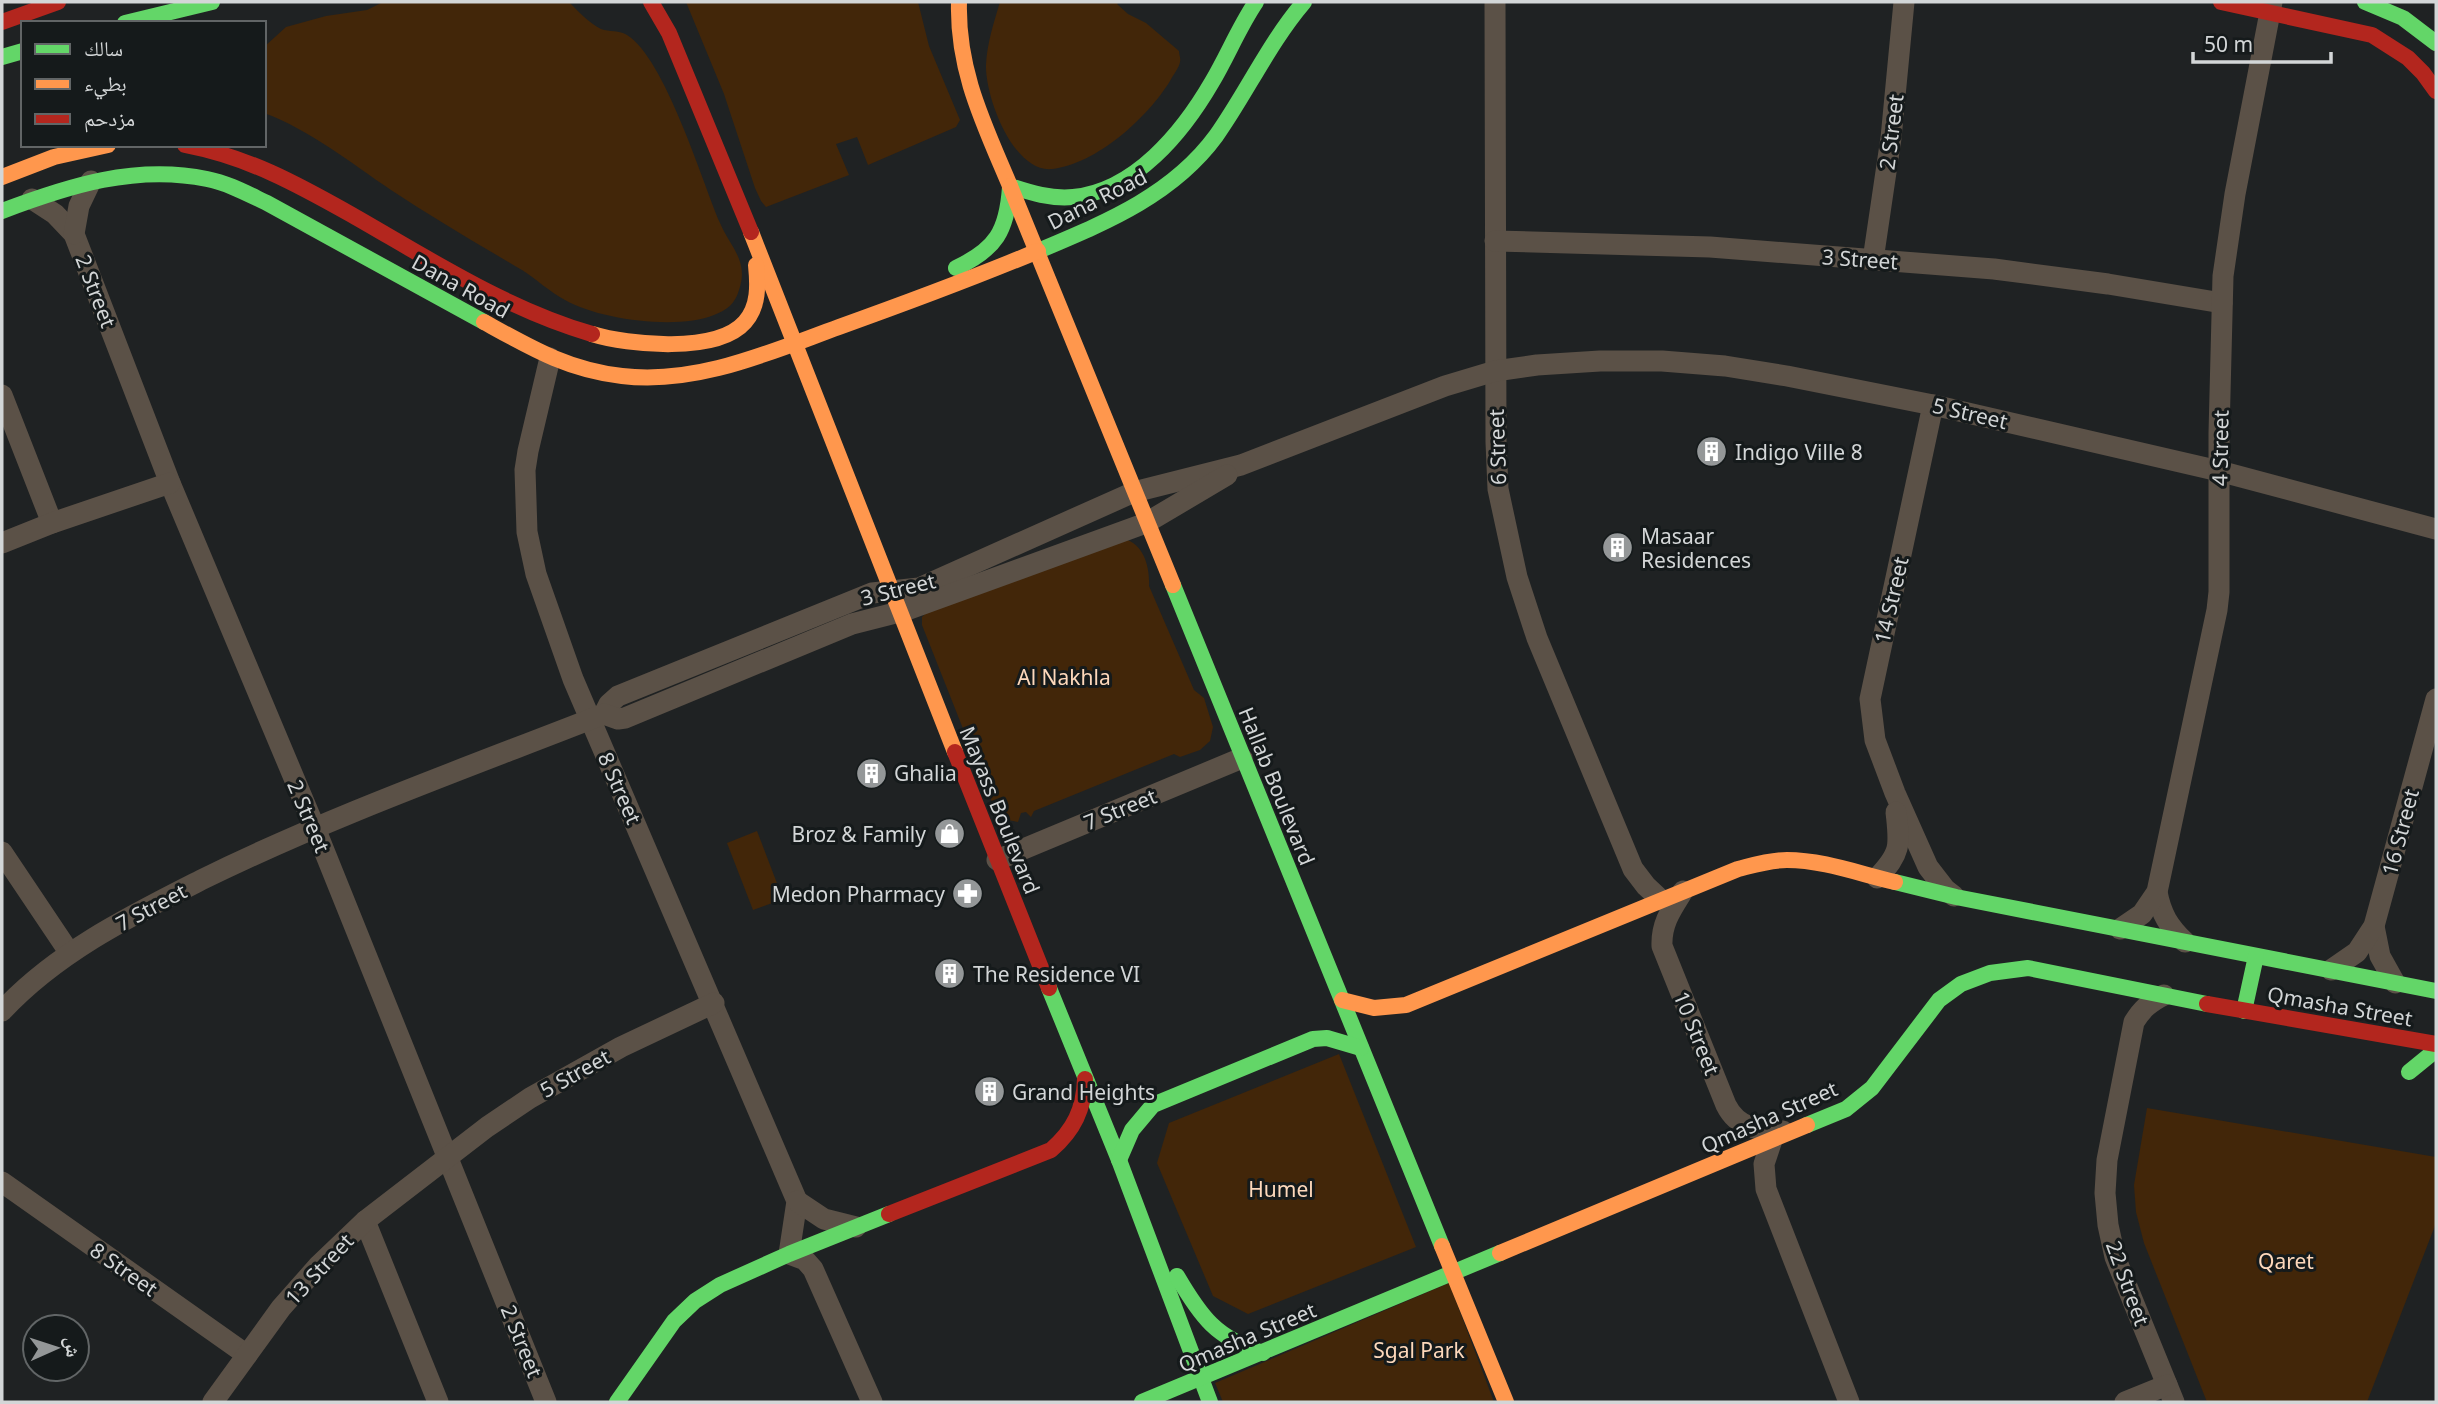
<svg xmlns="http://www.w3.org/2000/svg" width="2438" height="1404" viewBox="0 0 2438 1404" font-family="'Noto Sans','Noto Naskh Arabic',sans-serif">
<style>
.green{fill:#422609}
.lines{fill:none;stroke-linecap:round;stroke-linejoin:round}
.street{stroke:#5b5147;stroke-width:21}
.fast{stroke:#63d668;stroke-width:16}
.slow{stroke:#ff974d;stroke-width:16}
.jam{stroke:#b3261e;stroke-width:16}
.labels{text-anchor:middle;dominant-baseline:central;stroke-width:6;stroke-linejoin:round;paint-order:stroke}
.street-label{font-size:21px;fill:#d3d6d7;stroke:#151a1b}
.poi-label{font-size:21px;fill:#d3d6d7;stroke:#151a1b;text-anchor:start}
.park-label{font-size:21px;fill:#fdd8bb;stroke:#151a1b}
</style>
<rect width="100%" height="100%" fill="#1f2223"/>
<g class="green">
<path d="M383 2H569C578 11 589 23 601 29 609 32 620 30 627 35 665 59 701 178 720 223 731 248 749 261 739 290 735 304 727 310 714 315 678 330 600 320 565 300 550 292 536 279 522 270 478 244 433 218 391 190 351 163 310 130 264 113V47L286 27 326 16 367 10Z"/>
<polygon points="686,2 918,2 929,46 960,120 956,127 868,165 857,137 836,144 849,175 766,207 761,201 755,188 724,94"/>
<path d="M1000 2H1119L1117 4 1128 14 1146 23 1179 51C1179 55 1181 58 1180 62 1179 68 1173 75 1170 81 1148 117 1097 164 1052 169 1013 173 985 96 986 65 987 43 994 22 1000 2Z"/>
<path d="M1125 539C1144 545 1150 567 1149 586L1194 690 1204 698 1213 727 1210 741 1200 750 1180 757 1174 754 1034 811 1031 817 1026 812 1021 813 1018 822 1003 819 994 807 922 625V617L928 611Z"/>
<polygon points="757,831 783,899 753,910 727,843"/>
<polygon points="1339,1054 1416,1247 1248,1314 1213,1296 1157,1163 1169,1123"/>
<polygon points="2147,1108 2436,1157 2436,1223 2367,1402 2207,1402 2144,1243 2136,1212 2134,1185"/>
<polygon points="1449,1283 1494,1402 1223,1402 1215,1383"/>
</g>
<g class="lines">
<g class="street">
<polyline points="1495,2 1496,442 1498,489 1517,577 1537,638 1633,869 1646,886 1661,900"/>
<polyline points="32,199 55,214 74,234 170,483 315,828 546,1402"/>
<polyline points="74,234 79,206 91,181"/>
<polyline points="1495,241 1710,247 1994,269 2108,284 2222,303"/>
<polyline points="1873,260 1891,138 1904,2"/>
<polyline points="550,358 528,451 525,470 527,532 536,574 573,679 797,1201 789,1254 805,1260 813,1269 872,1402"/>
<polyline points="2,395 52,523"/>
<polyline points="1933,405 1870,699 1875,740 1895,793 1928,867 1945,889 1954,896"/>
<polyline points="2,543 52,523 170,483"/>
<polyline points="604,714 609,704 618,696 872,593 919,588 1134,492 1241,465 1445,386 1495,371 1537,365 1600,361 1662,361 1725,366 1787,376 1933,405 2219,471 2436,529"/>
<polyline points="2,852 69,952"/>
<polyline points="997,860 1242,758"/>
<path d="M1877 878C1901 853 1900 846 1896 812"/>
<path d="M1683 891C1671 910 1661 924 1662 946L1726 1105C1738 1129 1758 1130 1783 1131"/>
<path d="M2157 892C2161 914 2169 927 2185 942"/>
<polyline points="2374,926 2380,956 2395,983"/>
<polyline points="2120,929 2142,914 2157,892 2217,610 2219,592 2219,433 2223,276 2235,194 2272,2"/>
<polyline points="2331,970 2357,952 2374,926 2436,699"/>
<path d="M2164 995C2150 1002 2142 1009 2134 1022L2107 1160 2105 1193 2108 1225 2115 1257 2174 1402"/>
<path d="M2 1011C57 952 130 916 201 880 331 816 469 767 604 714L618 719 625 718 852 624 907 610 1146 523 1227 475"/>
<polyline points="1772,1140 1764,1164 1766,1189 1849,1402"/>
<polyline points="2,1182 247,1355"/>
<polyline points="797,1201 824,1219 856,1227"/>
<polyline points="365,1221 438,1402"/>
<polyline points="213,1402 281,1308 319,1265 365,1221 487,1127 530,1098 621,1047 714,1003"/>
<polyline points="2125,1402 2167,1385"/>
</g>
<g class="fast">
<polyline points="2365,2 2403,18 2436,43"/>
<polyline points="125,23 212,2"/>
<polyline points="2,57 23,51"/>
<path d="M1010 186C1031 193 1051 199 1073 197 1135 191 1183 132 1212 82 1228 55 1239 27 1256 2"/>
<path d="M2 211C68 186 136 164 207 179 228 183 248 194 267 203L484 322"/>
<path d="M1038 251C1104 223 1172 196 1216 136 1247 92 1269 43 1304 2"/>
<path d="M956 268C996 249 1007 231 1010 187"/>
<polyline points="1173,585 1442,1246"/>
<polyline points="1895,882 1956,897 2436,991"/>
<polyline points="1049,988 1119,1160 1210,1402"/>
<polyline points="2244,1011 2256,956"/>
<polyline points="2409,1072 2436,1050"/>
<polyline points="1807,1125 1846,1109 1872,1088 1939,1000 1961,984 1990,973 2028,968 2207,1004"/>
<polyline points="1119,1160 1132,1130 1153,1105 1313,1039 1327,1038 1361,1048"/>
<path d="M1177 1276C1201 1317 1216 1338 1263 1353"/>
<polyline points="617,1402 674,1321 695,1301 720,1285 789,1254 889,1214"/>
<polyline points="1142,1402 1500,1253"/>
</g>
<g class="slow">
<path d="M959 2C957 71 984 124 1010 186"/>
<polyline points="2,177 54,157 108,145"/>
<polyline points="1010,186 1173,585"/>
<polyline points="751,232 955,752"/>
<path d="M484 322C531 348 568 370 622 376 697 385 770 352 839 327 906 303 973 278 1038 251"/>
<path d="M592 334C628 345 717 354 745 322 759 306 758 285 756 265"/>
<path d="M1342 1000 1374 1008 1406 1005 1738 869C1754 865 1770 860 1787 860 1823 860 1860 874 1895 882"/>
<polyline points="1442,1246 1506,1402"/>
<polyline points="1500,1253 1807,1125"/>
</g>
<g class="jam">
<polyline points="651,2 669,33 751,232"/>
<polyline points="2221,2 2372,35 2408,58 2423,73 2436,91"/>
<polyline points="2,22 58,2"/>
<path d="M185 145C248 157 297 184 352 215 429 259 506 309 592 334"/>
<polyline points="955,752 1049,988"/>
<polyline points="2207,1004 2436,1044"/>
<path d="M889 1214 1051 1150C1074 1130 1084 1109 1085 1079"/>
</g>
</g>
<defs>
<symbol id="building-disc" viewBox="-11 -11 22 22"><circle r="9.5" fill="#949798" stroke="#151a1b"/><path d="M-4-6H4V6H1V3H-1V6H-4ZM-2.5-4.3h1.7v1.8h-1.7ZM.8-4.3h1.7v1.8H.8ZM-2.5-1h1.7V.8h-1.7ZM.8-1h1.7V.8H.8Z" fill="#fff"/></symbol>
<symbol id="shop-disc" viewBox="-11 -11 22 22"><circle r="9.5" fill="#949798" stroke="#151a1b"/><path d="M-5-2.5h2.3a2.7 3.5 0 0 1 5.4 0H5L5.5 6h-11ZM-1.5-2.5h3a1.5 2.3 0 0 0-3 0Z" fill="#fff"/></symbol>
<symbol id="pharmacy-disc" viewBox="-11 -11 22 22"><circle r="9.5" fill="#949798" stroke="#151a1b"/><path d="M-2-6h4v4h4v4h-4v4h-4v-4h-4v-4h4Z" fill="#fff"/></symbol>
</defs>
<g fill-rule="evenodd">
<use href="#building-disc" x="1694" y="434" width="35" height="35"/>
<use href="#building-disc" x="1600" y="530" width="35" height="35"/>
<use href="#building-disc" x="854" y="756" width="35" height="35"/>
<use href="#shop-disc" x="932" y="816" width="35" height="35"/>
<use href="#pharmacy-disc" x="950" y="876" width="35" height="35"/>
<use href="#building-disc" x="932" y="956" width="35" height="35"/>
<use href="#building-disc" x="972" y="1074" width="35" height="35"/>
</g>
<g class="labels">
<g class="street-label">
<text transform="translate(1891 132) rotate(-83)">2 Street</text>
<text transform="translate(1097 199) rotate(-27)">Dana Road</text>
<text transform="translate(1860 259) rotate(4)">3 Street</text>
<text transform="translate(461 286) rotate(29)">Dana Road</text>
<text transform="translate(96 291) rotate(69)">2 Street</text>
<text transform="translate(1970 413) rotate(13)">5 Street</text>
<text transform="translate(1497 447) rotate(-92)">6 Street</text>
<text transform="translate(2220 448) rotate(-89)">4 Street</text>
<text transform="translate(898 589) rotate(-14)">3 Street</text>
<text transform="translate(1891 600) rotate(-77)">14 Street</text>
<text transform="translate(1277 786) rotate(68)">Hallab Boulevard</text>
<text transform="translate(620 788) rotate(66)">8 Street</text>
<text transform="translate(1120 809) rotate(-22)">7 Street</text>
<text transform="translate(1000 810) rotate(68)">Mayass Boulevard</text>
<text transform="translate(309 816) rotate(67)">2 Street</text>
<text transform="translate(2400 832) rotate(-75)">16 Street</text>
<text transform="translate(151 907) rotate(-28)">7 Street</text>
<text transform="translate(2340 1006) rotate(10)">Qmasha Street</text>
<text transform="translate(1697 1033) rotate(68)">10 Street</text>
<text transform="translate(575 1073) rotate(-29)">5 Street</text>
<text transform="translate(1769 1117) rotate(-24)">Qmasha Street</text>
<text transform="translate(124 1269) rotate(35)">8 Street</text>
<text transform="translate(319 1269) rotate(-47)">13 Street</text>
<text transform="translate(2128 1283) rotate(70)">22 Street</text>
<text transform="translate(1247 1337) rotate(-23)">Qmasha Street</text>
<text transform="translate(522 1341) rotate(68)">2 Street</text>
</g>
<g class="poi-label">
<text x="1735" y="452">Indigo Ville 8</text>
<text x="1641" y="536">Masaar<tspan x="1641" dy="24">Residences</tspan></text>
<text x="894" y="773">Ghalia</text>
<text x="926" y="834" text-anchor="end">Broz &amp; Family</text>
<text x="945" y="894" text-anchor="end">Medon Pharmacy</text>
<text x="973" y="974">The Residence VI</text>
<text x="1012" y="1092">Grand Heights</text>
</g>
<g class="park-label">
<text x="1064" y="677">Al Nakhla</text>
<text x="1281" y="1189">Humel</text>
<text x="2286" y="1261">Qaret</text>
<text x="1419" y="1350">Sgal Park</text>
</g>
</g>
<rect width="2438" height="1404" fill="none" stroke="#d3d6d7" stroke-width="7"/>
<rect x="21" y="21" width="245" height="126" fill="#151a1b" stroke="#616566" stroke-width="2"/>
<rect x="35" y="44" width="35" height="10" fill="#63d668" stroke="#616566" stroke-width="2"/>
<text x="84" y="56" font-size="21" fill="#d3d6d7">سالك</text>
<rect x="35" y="79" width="35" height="10" fill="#ff974d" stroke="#616566" stroke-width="2"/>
<text x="84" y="91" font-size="21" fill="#d3d6d7">بطيء</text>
<rect x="35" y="114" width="35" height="10" fill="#b3261e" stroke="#616566" stroke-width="2"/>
<text x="84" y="126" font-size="21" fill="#d3d6d7">مزدحم</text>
<g transform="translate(56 1348) rotate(87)"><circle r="33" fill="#151a1b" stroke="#616566" stroke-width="2"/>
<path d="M0-5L12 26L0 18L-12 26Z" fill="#949798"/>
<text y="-10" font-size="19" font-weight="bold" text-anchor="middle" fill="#d3d6d7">ش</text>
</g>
<path d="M2193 52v10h138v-10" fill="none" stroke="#d3d6d7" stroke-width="3.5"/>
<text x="2204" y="52" font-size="21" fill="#d3d6d7" stroke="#151a1b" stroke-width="5" paint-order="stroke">50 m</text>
</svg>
